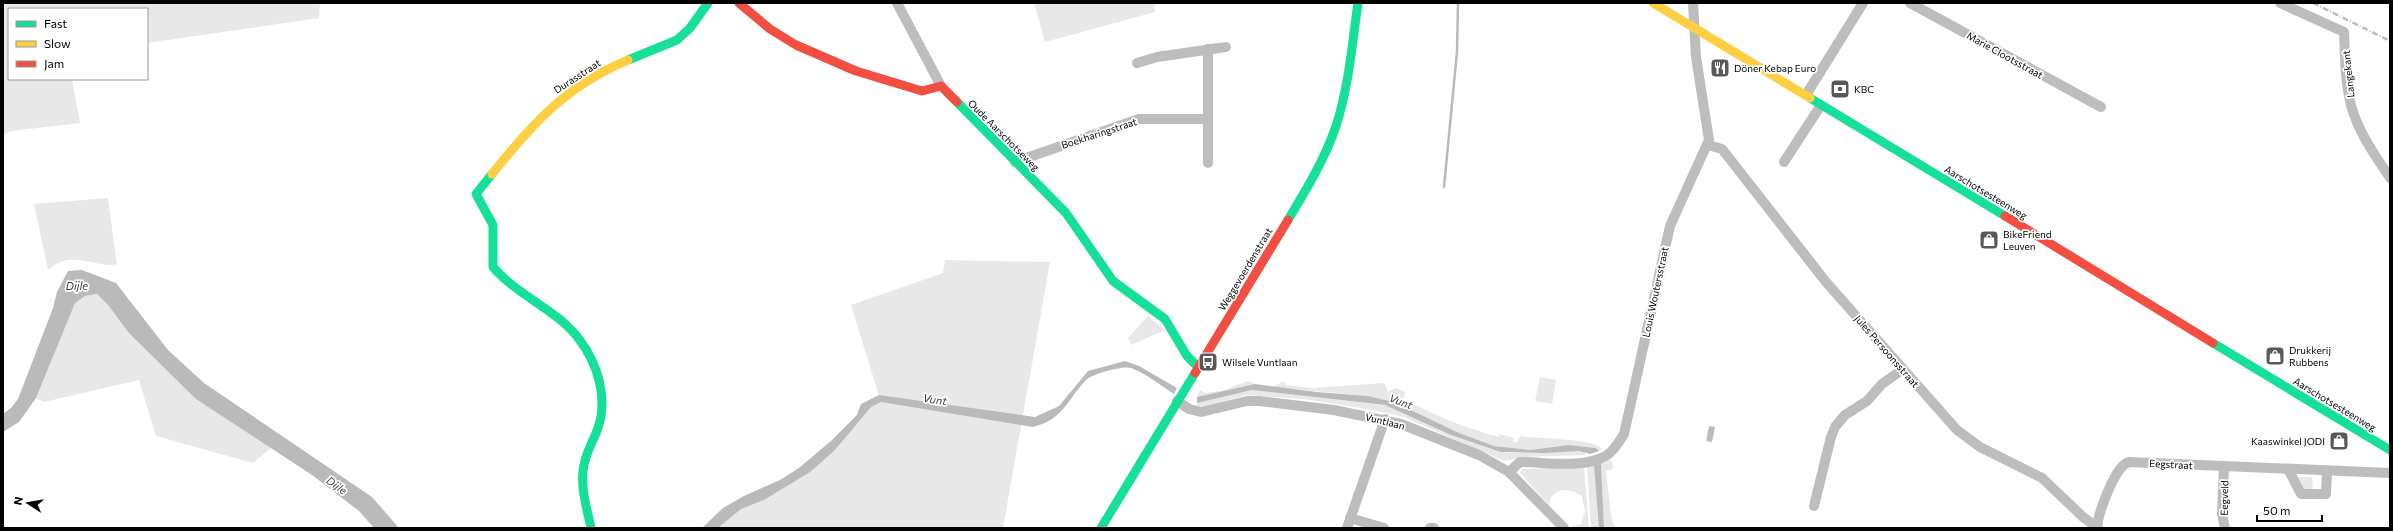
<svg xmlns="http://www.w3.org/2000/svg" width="2393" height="531" viewBox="0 0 2393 531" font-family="Commissioner,sans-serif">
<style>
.green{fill:#e8e8e8}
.water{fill:#bababa}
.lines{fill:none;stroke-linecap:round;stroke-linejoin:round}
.stream{stroke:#bababa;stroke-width:2.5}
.street{stroke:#bdbdbd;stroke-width:10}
.fast{stroke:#16e098;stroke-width:9}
.slow{stroke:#ffcf43;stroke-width:9}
.jam{stroke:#f24e42;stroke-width:9}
.rail{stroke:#bdbdbd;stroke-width:2.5;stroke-dasharray:6 2 1 2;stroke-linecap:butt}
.labels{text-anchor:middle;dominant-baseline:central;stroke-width:3.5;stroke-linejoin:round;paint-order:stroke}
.street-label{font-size:10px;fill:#000;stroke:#fff}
.poi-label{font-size:10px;fill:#000;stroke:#fff;text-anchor:start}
.water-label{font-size:11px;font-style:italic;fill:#3e3e3e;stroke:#fff}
</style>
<rect width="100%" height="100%" fill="#fff"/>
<g class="green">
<polygon points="3,3 320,3 319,18 147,43 147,9 9,9 9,79 72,79 80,123 12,131 3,135"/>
<polygon points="1034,3 1154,3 1155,12 1045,42"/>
<path d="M108 198 117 265C93 267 70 249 48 270L34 204Z"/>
<polygon points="945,260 1050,262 1003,528 718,528 741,509 764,500 824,460 834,451 869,405 880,399 851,305 943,273"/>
<polygon points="97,294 108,305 129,333 237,425 271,448 253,463 156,436 139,380 44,402 36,398 75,302 85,296"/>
<polygon points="1148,316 1165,330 1131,345 1128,338"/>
<polygon points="1540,377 1556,380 1552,404 1535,401"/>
<polygon points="1248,381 1255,384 1197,397 1200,390 1205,393 1221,391"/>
<path d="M1284 381 1286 385 1312 388 1384 383 1388 392 1395 388 1405 392 1403 399C1435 415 1464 428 1499 437V434L1514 438 1513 442H1517L1520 436C1537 439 1594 438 1602 449L1599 451 1596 448 1568 445 1530 450 1494 446 1459 433 1394 402 1368 396 1272 387Z"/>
<polygon points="1252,390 1390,406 1451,435 1507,453 1579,451 1583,451 1586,455 1524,457 1504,461 1404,417 1368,409 1303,399 1246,395 1207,406 1198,406 1197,403"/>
<polygon points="1612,460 1613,469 1606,471 1611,515 1615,528 1604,528 1601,464"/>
<polygon points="1594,465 1596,472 1599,528 1591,528 1587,467"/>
<path d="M1584 467 1589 528 1570 526 1581 524 1585 512 1582 496C1570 489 1561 487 1551 497L1549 505 1520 473 1523 469Z"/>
<polygon points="2299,477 2312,477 2313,489 2304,490 2298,479"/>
</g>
<g class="water">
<polygon points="82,270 116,283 168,350 204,383 372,497 399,528 374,528 359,511 312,475 196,399 129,333 108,305 97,294 85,296 75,303 36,398 19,422 3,432 3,414 11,408 18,399 53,308 57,292 68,271"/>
<path d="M1125 361 1139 366 1177 388 1174 394C1160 385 1147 374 1131 368 1124 365 1093 374 1087 379 1067 399 1065 419 1033 427L881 402 871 407 834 451 810 472 764 500 741 509 718 528H702L723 508 744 496 780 480 799 468 832 440 857 415 861 404 879 395 1035 417 1059 406 1088 371Z"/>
<polygon points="1255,384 1317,392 1368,396 1394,402 1459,433 1494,446 1530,450 1568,445 1596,448 1599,451 1590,454 1579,451 1544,453 1501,452 1451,435 1385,405 1252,390 1197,403 1197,397"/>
<polygon points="1709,426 1715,427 1712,442 1706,441"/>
<polygon points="1601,464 1604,528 1599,528 1594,465"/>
</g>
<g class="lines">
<polyline class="stream" points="1444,187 1457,52 1458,3"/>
<g class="street">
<polyline points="897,3 941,86"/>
<polyline points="1910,3 2101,107"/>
<path d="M2280 3 2344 32C2345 56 2345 82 2351 105 2358 132 2375 155 2390 178"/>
<polyline points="1208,49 1208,163"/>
<polyline points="1137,63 1157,57 1226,47"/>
<polyline points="1806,95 1863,3"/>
<polyline points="1708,145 1722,149 1826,282 1957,430 1980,447 2042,478 2083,517 2098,528"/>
<polyline points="1015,162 1139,119 1208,119"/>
<polyline points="1784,162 1821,105"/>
<polyline points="1177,401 1189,409 1201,412 1247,401 1259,401 1334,410 1401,424 1479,455 1509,472 1564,528"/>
<polyline points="2224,467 2222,514 2225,528"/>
<polyline points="2288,469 2301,494 2326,494 2327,472"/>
<path d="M1509 472 1520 462C1547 462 1582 469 1606 456 1614 451 1619 442 1624 434L1670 226 1709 140 1696 57 1693 3"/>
<polyline points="1814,506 1831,437 1835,427 1845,415 1867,401 1882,384 1903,369"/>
<polyline points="1350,518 1384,528"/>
<polyline points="1347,528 1385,419"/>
<polyline points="1430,528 1434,528"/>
<path d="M2097 528C2098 514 2115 465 2129 462L2390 473"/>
</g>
<g class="fast">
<polyline points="628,60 677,40 690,28 708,3"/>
<polyline points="1810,98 2005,216"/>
<polyline points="957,102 1066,213 1113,281 1165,319 1187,356 1198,367"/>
<path d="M492 174 476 194 493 225V267C518 296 556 309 579 339 598 364 608 398 598 428 593 442 584 455 583 471 581 490 587 509 591 528"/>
<path d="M1288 220C1306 190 1325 159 1336 126 1349 86 1352 44 1358 3"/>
<polyline points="2213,343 2390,450"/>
<polyline points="1101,528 1195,373"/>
</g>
<g class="slow">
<polyline points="1653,3 1810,98"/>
<path d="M492 174C533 123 566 86 628 60"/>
</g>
<g class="jam">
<polyline points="739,3 770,29 796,45 856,71 922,91 941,86 957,102"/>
<polyline points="2005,216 2213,343"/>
<polyline points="1195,373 1288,220"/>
</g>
<polyline class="rail" points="2313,3 2390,41"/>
</g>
<defs>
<symbol id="restaurant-square" viewBox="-11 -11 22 22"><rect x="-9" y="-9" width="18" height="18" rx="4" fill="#595959" stroke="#fff"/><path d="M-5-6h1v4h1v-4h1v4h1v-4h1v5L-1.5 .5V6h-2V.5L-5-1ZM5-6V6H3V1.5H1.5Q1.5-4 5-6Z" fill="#fff"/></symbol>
<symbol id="bank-square" viewBox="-11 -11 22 22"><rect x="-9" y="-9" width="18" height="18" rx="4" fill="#595959" stroke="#fff"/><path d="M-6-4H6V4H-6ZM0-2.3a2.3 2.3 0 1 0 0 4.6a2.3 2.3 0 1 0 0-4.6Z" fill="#fff"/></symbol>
<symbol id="shop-square" viewBox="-11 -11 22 22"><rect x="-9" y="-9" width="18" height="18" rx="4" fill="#595959" stroke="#fff"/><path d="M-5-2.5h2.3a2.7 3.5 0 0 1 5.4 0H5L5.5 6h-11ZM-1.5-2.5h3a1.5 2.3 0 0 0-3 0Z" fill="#fff"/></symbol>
<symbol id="bus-square" viewBox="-11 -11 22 22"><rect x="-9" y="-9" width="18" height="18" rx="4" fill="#595959" stroke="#fff"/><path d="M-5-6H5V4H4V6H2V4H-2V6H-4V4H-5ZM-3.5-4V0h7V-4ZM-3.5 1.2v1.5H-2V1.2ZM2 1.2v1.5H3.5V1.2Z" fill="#fff"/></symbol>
</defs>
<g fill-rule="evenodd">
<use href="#restaurant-square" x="1709" y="57" width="22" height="22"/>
<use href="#bank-square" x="1829" y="78" width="22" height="22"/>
<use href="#shop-square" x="1978" y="229" width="22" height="22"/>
<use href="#shop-square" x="2264" y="345" width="22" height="22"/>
<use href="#bus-square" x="1197" y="351" width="22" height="22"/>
<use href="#shop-square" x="2328" y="430" width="22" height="22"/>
</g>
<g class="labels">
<g class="street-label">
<text transform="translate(2005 55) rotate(29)">Marie Clootsstraat</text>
<text transform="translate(2348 74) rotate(-96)">Langekant</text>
<text transform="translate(577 76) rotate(-33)">Durasstraat</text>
<text transform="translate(1099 133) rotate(-18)">Boekharingstraat</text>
<text transform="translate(1004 135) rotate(45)">Oude Aarschotseweg</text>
<text transform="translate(1986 192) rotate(31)">Aarschotsesteenweg</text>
<text transform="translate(1245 269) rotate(-59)">Weggevoerdenstraat</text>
<text transform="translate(1655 292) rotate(-78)">Louis Woutersstraat</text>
<text transform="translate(1887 351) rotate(49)">Jules Persoonsstraat</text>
<text transform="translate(2335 404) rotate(31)">Aarschotsesteenweg</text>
<text transform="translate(1385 421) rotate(14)">Vuntlaan</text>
<text transform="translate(2171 464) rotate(3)">Eegstraat</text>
<text transform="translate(2224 498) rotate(-89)">Eegveld</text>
</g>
<g class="poi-label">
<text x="1734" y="68">Döner Kebap Euro</text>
<text x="1854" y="89">KBC</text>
<text x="2003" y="234">BikeFriend<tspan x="2003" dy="12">Leuven</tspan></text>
<text x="2289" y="350">Drukkerij<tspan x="2289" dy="12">Rubbens</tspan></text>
<text x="1222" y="362">Wilsele Vuntlaan</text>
<text x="2325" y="441" text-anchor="end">Kaaswinkel JODI</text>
</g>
<g class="water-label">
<text x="77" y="285">Dijle</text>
<text transform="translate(935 399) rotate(9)">Vunt</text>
<text transform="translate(1401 401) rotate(20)">Vunt</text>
<text transform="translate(337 485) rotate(35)">Dijle</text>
</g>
</g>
<rect width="2393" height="531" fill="none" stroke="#000000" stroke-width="8"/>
<rect x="8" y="8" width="140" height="72" fill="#ffffff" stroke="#999999"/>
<rect x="16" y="21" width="20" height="6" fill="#16e098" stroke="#999999"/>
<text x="44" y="28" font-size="12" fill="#000000">Fast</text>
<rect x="16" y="41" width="20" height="6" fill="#ffcf43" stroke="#999999"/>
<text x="44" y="48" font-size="12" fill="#000000">Slow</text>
<rect x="16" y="61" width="20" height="6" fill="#f24e42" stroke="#999999"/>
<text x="44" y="68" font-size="12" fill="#000000">Jam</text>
<g transform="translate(28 503) rotate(282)" stroke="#ffffff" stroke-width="3" paint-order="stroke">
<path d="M0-3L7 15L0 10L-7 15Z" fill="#000000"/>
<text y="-6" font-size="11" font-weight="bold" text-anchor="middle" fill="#000000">N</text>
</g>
<path d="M2257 515v6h65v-6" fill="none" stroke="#000000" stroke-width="2"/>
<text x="2263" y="515" font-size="12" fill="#000000" stroke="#ffffff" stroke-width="3" paint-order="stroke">50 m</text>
</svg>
